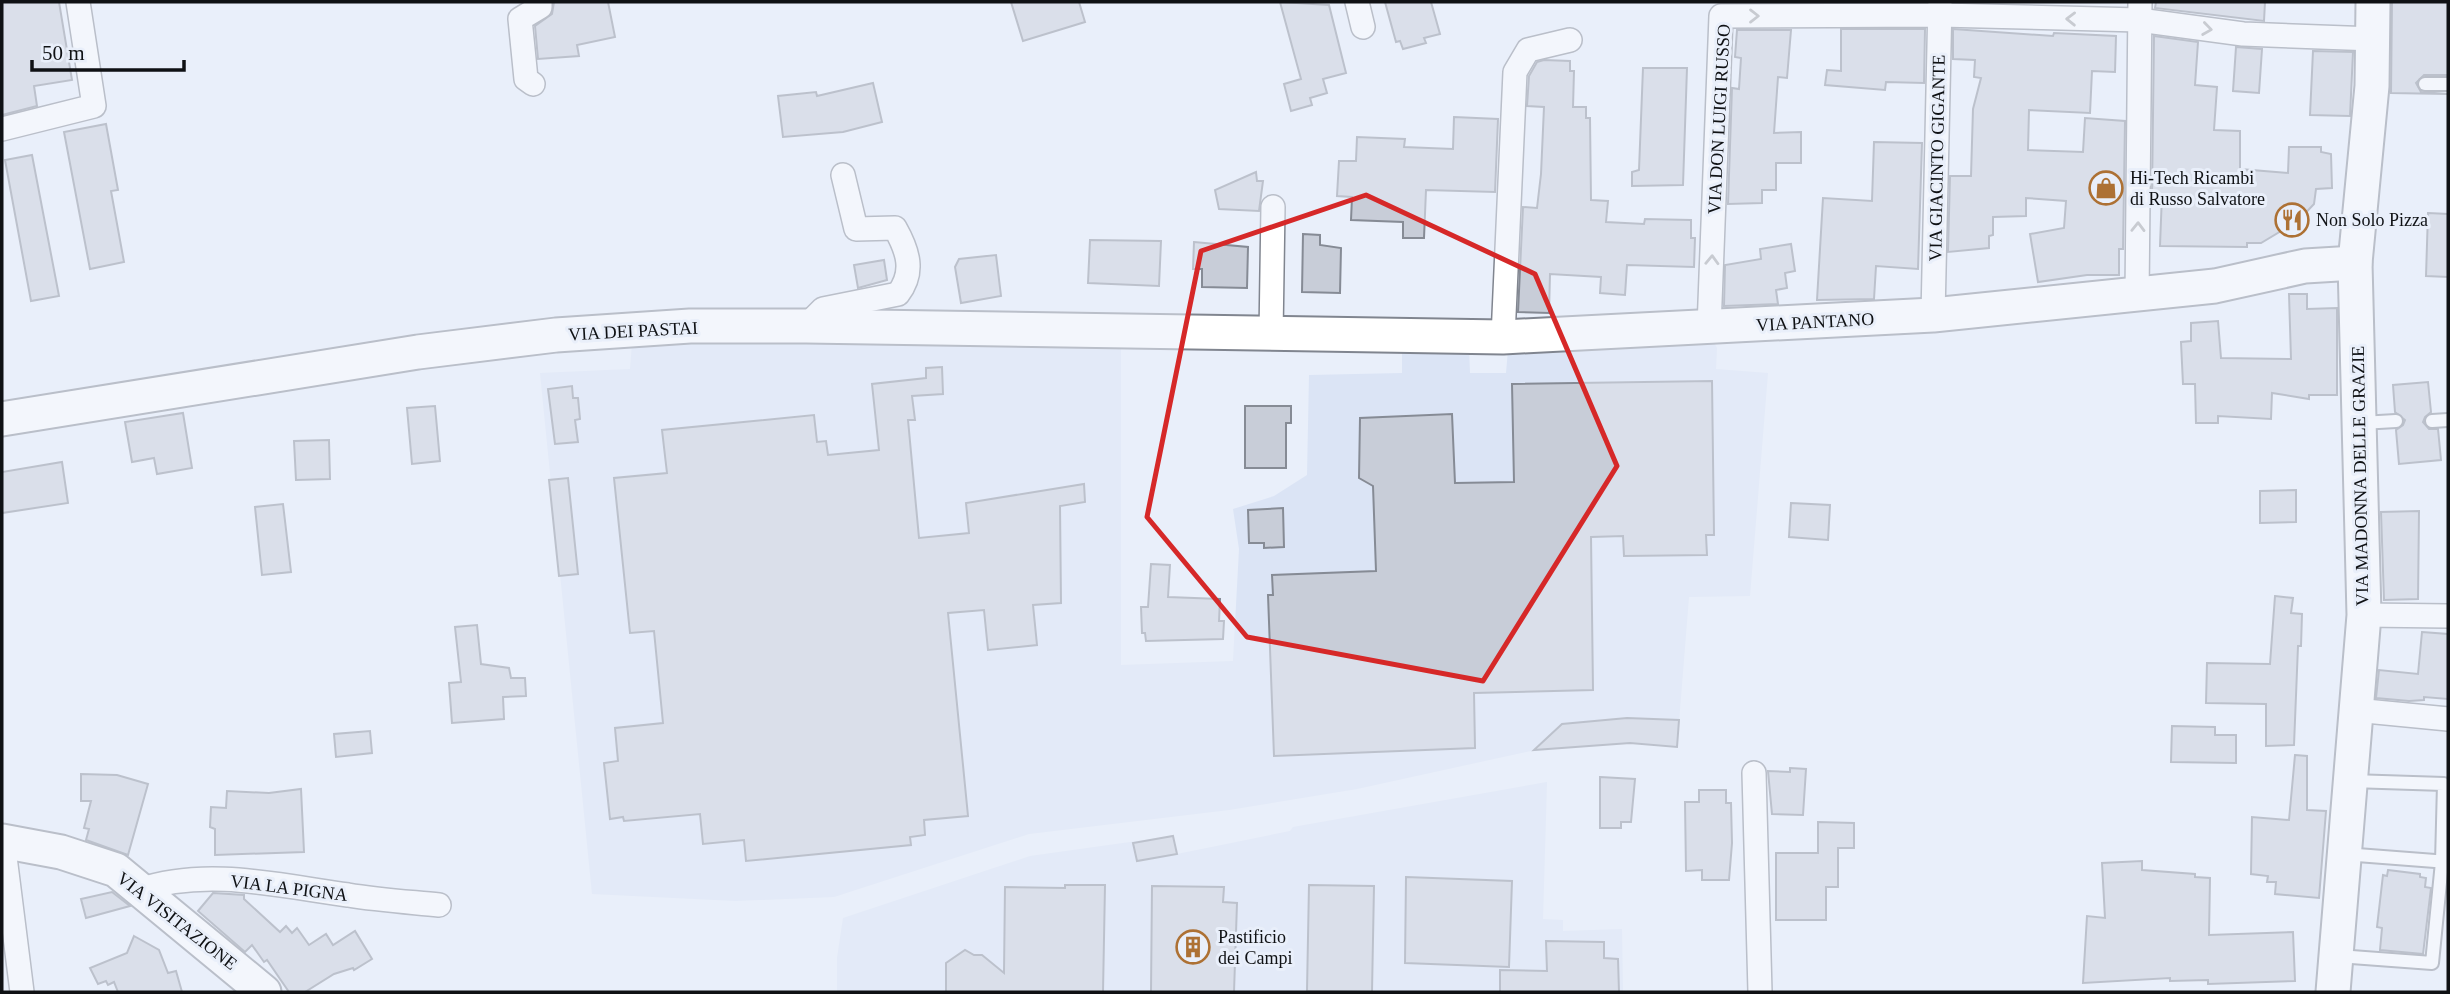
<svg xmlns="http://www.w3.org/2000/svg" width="2450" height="994" viewBox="0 0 2450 994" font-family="Georgia,serif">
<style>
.built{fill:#dbe4f5}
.building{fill:#c8cdd8;stroke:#868b95;stroke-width:2}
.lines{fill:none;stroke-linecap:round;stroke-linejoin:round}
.lane-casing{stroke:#80858f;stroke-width:16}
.street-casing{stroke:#80858f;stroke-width:26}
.secondary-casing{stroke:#80858f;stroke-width:37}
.lane{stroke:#fff;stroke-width:12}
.street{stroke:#fff;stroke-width:23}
.secondary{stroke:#fff;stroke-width:33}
.oneway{stroke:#9fa0a1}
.marked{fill:none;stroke:#d62828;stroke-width:5;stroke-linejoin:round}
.labels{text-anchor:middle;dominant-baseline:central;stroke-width:6;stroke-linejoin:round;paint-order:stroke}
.street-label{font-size:18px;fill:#0f1114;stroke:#e9effa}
.poi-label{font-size:18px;fill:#0f1114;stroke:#e9effa;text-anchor:start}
</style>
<rect width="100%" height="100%" fill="#e9effa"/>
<g class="built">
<polygon points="926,338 1121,341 1121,665 1233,661 1239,549 1233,509 1274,496 1307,475 1309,375 1402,373 1402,349 1469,347 1470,373 1506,373 1508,350 1713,341 1717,348 1716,369 1768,373 1750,596 1689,597 1677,747 1631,743 1535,750 1357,789 1229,810 1029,834 834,897 736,901 592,894 540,373 630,369 632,344"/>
<polygon points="1547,782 1543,919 1563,920 1563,931 1622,929 1623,992 837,992 837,958 843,918 1030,856 1173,836 1177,854 1290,831 1293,827"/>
</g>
<g class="building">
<polygon points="2,2 59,2 72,80 34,86 37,106 2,115"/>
<polygon points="554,2 608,2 615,37 577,45 579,56 538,59 535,26 552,14"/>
<polygon points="1011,2 1079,2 1085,22 1023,41"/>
<polygon points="1280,2 1329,5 1346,73 1323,79 1327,93 1310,98 1312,105 1291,111 1284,84 1301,79"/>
<polygon points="1385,2 1431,2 1440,34 1424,38 1426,43 1403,49 1400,41 1396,42"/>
<polygon points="2156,2 2265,2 2264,21 2155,8"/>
<polygon points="2392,2 2448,2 2448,75 2424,75 2416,83 2421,92 2448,94 2391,93"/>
<polygon points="1841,29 1925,29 1924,83 1886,82 1885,90 1825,85 1827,70 1841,71"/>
<polygon points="1953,29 2053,36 2054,33 2116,36 2115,72 2092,71 2090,113 2029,110 2028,150 2083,152 2085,118 2125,121 2123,249 2119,249 2119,275 2087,275 2038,282 2030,234 2064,228 2066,201 2026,198 2026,216 1993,217 1993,235 1989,236 1989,248 1948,252 1950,176 1971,176 1973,109 1981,78 1974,77 1975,60 1953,59"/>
<polygon points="1737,30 1791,30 1787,78 1778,77 1774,133 1801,132 1801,163 1776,163 1776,190 1762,190 1762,203 1728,204 1732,88 1739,89 1741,58 1735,57"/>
<polygon points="2154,36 2198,42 2195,85 2217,87 2214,130 2240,131 2240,169 2288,173 2289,147 2321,147 2321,152 2331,154 2332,188 2316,189 2314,204 2298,221 2261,243 2247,243 2247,247 2160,246 2162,194 2152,194"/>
<polygon points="2236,47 2262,49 2259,93 2233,91"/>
<polygon points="2313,51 2353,52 2350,116 2310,115"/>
<polygon points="1544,60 1570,61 1570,71 1574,71 1573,107 1586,107 1586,118 1590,118 1591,200 1608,201 1606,222 1644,224 1645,219 1691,220 1691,238 1695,238 1694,267 1627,265 1625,295 1600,293 1601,277 1550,274 1549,313 1518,312 1523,207 1537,208 1541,174 1544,107 1527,106 1529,76 1537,62"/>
<polygon points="1643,68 1687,68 1683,185 1632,186 1632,172 1639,170"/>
<polygon points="873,83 882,122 843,132 783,137 778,96 816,92 817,96"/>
<polygon points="1454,117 1498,119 1495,192 1426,190 1424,238 1403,238 1403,222 1351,220 1352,197 1337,196 1339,161 1356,161 1357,137 1405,139 1404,147 1453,149"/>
<polygon points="106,124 118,190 111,191 124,262 90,269 64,132"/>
<polygon points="1874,142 1922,143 1918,269 1876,266 1874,299 1817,300 1823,198 1872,201"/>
<polygon points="32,155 59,296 31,301 5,160"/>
<polygon points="1256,172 1257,181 1263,181 1259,211 1219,209 1215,190"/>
<polygon points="2428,213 2448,214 2448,277 2426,276"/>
<polygon points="1303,234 1320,235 1320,245 1341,248 1340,293 1302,292"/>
<polygon points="1090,240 1161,241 1159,286 1088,283"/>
<polygon points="1194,242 1248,247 1247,288 1202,287 1202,269 1193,269"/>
<polygon points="1791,244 1795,271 1785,273 1787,288 1776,290 1778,304 1724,306 1725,265 1761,259 1760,249"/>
<polygon points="996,255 1001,296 961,303 955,267 959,259"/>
<polygon points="884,260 887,280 858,288 854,265"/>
<polygon points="2289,294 2307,294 2307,309 2337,308 2337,395 2309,395 2309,399 2272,393 2271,419 2218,416 2218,423 2196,423 2195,384 2183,384 2181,342 2191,341 2191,323 2218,321 2221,358 2291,359"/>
<polygon points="942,367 943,394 912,396 915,420 908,420 919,538 969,533 966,503 1084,484 1085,502 1060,506 1061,603 1033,605 1037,645 988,650 984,610 948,613 968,816 924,820 925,835 910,837 911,845 746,861 744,840 703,844 700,814 624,821 623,817 610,819 604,763 618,761 615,728 663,723 654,631 630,633 614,478 667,473 662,430 814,415 817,442 826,441 828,455 879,450 872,384 926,378 926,368"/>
<polygon points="1712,381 1714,535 1706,535 1707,555 1624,556 1623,536 1591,537 1593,690 1474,693 1475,748 1274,756 1268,595 1273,595 1272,575 1376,571 1373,486 1359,478 1360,418 1452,414 1455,483 1514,482 1512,384"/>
<polygon points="2428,382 2431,412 2425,417 2423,422 2429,429 2438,429 2441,460 2399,464 2396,430 2403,425 2405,420 2395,412 2393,385"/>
<polygon points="572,386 573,398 578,398 580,419 575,420 578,442 555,444 548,389"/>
<polygon points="435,406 440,461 412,464 407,408"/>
<polygon points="1245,406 1291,406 1291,423 1286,423 1286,468 1245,468"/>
<polygon points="183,413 192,468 157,474 154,458 132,462 125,422"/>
<polygon points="329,440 330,479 296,480 294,441"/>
<polygon points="62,462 68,503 2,513 2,472"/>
<polygon points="568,478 578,574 559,576 549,480"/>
<polygon points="2296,490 2296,522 2260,523 2260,491"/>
<polygon points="1791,503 1830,505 1828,540 1789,537"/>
<polygon points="283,504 291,572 262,575 255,507"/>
<polygon points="1283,508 1284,547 1264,548 1264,543 1249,543 1248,510"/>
<polygon points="2419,511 2418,599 2384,600 2381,512"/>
<polygon points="1151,564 1170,565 1168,597 1220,599 1219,621 1224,621 1223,639 1146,641 1145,633 1142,633 1141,607 1148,607"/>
<polygon points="2275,596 2293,598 2291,613 2302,614 2301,646 2298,646 2294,745 2266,746 2266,704 2206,703 2207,663 2270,664"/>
<polygon points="477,625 481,664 509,668 511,678 525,678 526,696 503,697 504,719 452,723 449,683 461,682 455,627"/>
<polygon points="2422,632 2448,634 2448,699 2424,697 2424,700 2409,701 2376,698 2379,670 2418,674"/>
<polygon points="1627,718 1679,720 1677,747 1630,743 1534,750 1562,724"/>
<polygon points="2172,726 2215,727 2215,735 2236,735 2236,763 2171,762"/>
<polygon points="370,731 372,753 336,757 334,734"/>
<polygon points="2295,755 2307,756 2307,810 2326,811 2319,898 2275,894 2276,882 2267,882 2268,876 2251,874 2252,817 2289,820"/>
<polygon points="1790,768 1806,769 1803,815 1772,814 1768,771 1790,772"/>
<polygon points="81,774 117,775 148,784 128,855 86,840 89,829 84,828 91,801 81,801"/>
<polygon points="1600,777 1635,779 1631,822 1621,822 1621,828 1600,828"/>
<polygon points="301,789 304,852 215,855 215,829 210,827 211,807 226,808 227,791 269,793"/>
<polygon points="1699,790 1726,790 1726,803 1731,803 1732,843 1729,880 1702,880 1702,870 1686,871 1685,802 1699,802"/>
<polygon points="1818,822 1854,823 1854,848 1838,848 1838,887 1826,887 1826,920 1776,920 1776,853 1818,853"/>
<polygon points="1173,836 1177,854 1137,861 1133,843"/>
<polygon points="2142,861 2142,870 2195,874 2195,877 2210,878 2209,935 2293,932 2295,981 2208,984 2208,980 2170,981 2170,978 2083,983 2087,916 2105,918 2102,863"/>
<polygon points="2388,870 2420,874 2420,877 2426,878 2425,887 2431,888 2423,954 2380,950 2382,928 2377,927 2383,875 2387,876"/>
<polygon points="1406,877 1512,881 1509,967 1405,963"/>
<polygon points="1065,885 1105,885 1103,992 946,992 946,963 965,950 974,955 982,955 1004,973 1005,887 1065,888"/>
<polygon points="1309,885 1374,886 1372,992 1307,991"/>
<polygon points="1152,886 1224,887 1223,902 1237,903 1234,992 1151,992"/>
<polygon points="112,892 130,906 86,918 81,899"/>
<polygon points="213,893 244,895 244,899 280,932 286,926 292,933 297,928 309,945 326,934 333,945 355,931 372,959 354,970 353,968 334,974 305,992 289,992 267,960 264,962 252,945 245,952 198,911"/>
<polygon points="134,936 159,950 168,973 176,971 182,992 118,992 114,982 108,985 106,981 98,984 90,968 127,953"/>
<polygon points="1546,941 1604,942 1604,958 1618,959 1619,992 1500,992 1500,970 1547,971"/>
</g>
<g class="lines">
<defs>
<g id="lane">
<polyline points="2425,84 2448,84"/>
<polyline points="2432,421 2448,420"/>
<polyline points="2361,423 2396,421"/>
<polyline points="2344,854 2448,862"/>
<polyline points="2338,956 2432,963 2442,862 2444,784 2351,781"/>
</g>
<g id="street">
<polyline points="1357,2 1363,27"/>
<polyline points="533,84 526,79 520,19 540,7 540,2"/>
<polyline points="2,129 94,106 78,2"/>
<polyline points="2137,296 2140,2"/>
<polyline points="1933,315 1940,2"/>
<path d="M806 326 823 309 898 294C915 272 908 251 895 228L856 229 843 175"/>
<polyline points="1709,328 1721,16 1940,15 2139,20 2243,34 2374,39"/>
<polyline points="1271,335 1273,207"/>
<polyline points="1503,337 1515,72 1528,50 1570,40"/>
<polyline points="2364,615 2448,616"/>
<polyline points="2355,710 2448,719"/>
<polyline points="1754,773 1760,992"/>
<polyline points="3,841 22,992"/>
<path d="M140 890C206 867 281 886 348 895 378 900 409 902 439 905"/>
</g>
<g id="secondary">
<polyline points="2,419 418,352 556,335 690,326 806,326 1503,337 1933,315 2215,286 2305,266 2355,263"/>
<polyline points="2,841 61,852 116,870 264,992"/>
<polyline points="2333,992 2364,615 2355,263 2372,86 2373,2"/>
</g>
</defs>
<use href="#lane" class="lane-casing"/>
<use href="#street" class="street-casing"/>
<use href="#secondary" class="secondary-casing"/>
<use href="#lane" class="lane"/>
<use href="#street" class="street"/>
<use href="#secondary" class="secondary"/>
</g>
<defs><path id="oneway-chevron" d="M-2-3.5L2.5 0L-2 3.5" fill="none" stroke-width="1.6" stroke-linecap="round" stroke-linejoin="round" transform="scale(1.75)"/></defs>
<g class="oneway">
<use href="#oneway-chevron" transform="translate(1754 16)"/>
<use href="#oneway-chevron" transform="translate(2071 19) rotate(-179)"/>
<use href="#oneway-chevron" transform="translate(2207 29) rotate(8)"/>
<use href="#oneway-chevron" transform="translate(2138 227) rotate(-89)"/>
<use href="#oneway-chevron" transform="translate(1712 260) rotate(-88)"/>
</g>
<path d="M0 0H2450V994H0ZM1366 195 1535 274 1617 466 1483 681 1247 637 1147 517 1201 251Z" fill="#e9effa" fill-opacity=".55" fill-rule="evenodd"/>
<path class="marked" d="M1366 195 1535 274 1617 466 1483 681 1247 637 1147 517 1201 251Z"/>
<defs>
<symbol id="shop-ring" viewBox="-11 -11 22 22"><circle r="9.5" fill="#e9effa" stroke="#ad7134" stroke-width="1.5"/><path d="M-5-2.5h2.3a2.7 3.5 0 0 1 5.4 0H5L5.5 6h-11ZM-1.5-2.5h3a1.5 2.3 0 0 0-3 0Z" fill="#ad7134"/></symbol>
<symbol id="restaurant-ring" viewBox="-11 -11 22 22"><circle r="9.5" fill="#e9effa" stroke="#ad7134" stroke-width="1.5"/><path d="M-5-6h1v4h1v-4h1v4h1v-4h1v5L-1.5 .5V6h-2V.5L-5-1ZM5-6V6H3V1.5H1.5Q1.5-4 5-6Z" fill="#ad7134"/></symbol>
<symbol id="building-ring" viewBox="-11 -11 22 22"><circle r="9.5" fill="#e9effa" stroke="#ad7134" stroke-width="1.5"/><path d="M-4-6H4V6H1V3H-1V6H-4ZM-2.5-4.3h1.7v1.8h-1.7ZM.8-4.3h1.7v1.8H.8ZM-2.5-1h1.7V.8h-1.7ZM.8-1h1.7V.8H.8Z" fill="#ad7134"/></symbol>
</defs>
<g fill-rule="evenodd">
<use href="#shop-ring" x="2087" y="169" width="38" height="38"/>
<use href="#restaurant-ring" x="2273" y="201" width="38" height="38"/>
<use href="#building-ring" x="1174" y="928" width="38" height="38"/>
</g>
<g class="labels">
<g class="street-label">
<text transform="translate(1719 119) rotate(-87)">VIA DON LUIGI RUSSO</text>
<text transform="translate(1937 158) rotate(-89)">VIA GIACINTO GIGANTE</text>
<text transform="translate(1815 322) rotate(-3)">VIA PANTANO</text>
<text transform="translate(633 331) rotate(-3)">VIA DEI PASTAI</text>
<text transform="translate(2360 476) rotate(-91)">VIA MADONNA DELLE GRAZIE</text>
<text transform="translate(289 888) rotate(7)">VIA LA PIGNA</text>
<text transform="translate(177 921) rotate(38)">VIA VISITAZIONE</text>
</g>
<g class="poi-label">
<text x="2130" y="178">Hi-Tech Ricambi<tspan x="2130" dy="21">di Russo Salvatore</tspan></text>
<text x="2316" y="220">Non Solo Pizza</text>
<text x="1218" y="937">Pastificio<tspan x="1218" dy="21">dei Campi</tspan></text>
</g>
</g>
<rect width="2450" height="994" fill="none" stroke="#0f1114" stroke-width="7"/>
<path d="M32 60v10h152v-10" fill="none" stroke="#0f1114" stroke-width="3.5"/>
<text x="42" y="60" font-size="21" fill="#0f1114" stroke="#e9effa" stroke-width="5" paint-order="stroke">50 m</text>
</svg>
